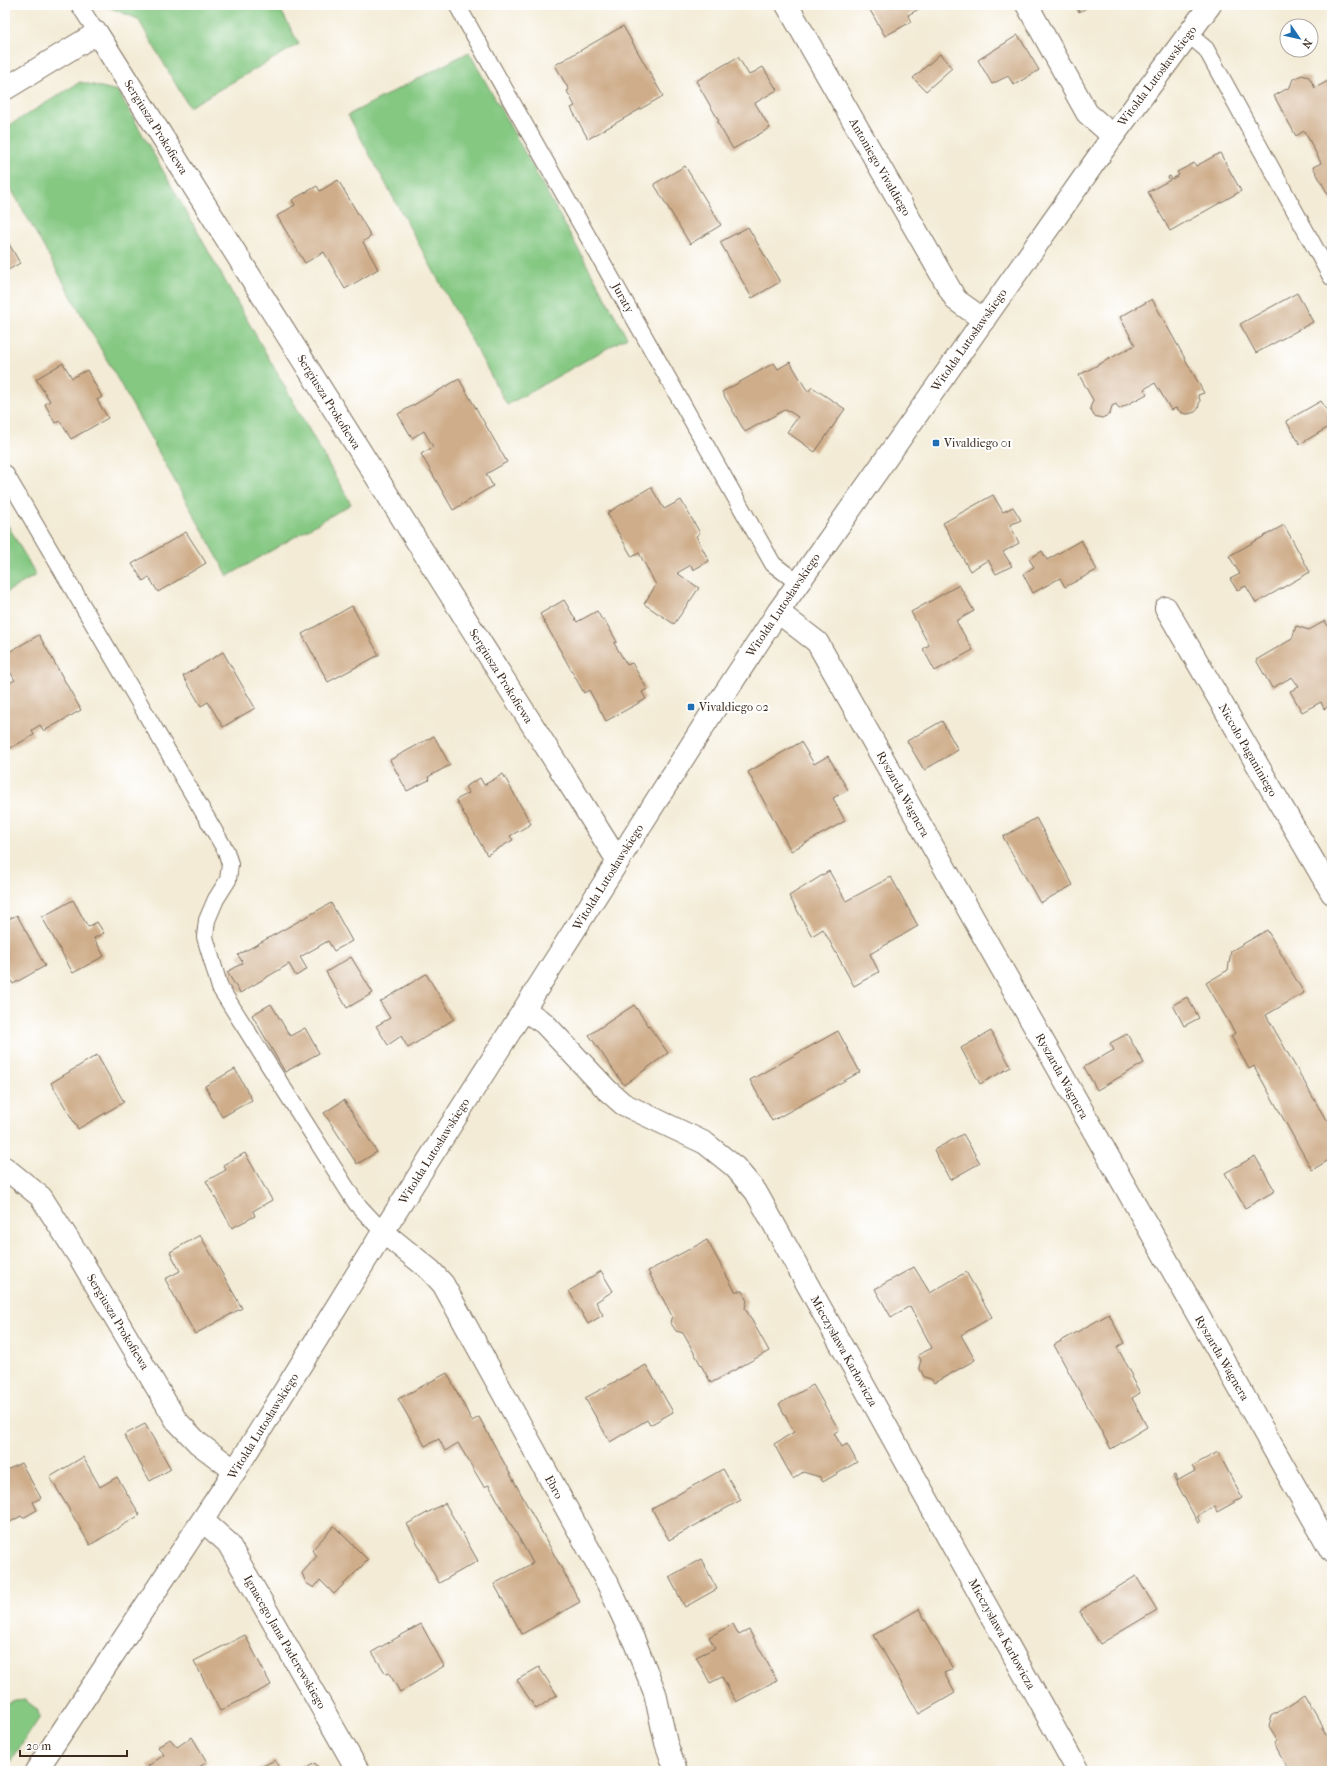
<svg xmlns="http://www.w3.org/2000/svg" width="1337" height="1776" viewBox="0 0 1337 1776" font-family="'IM FELL French Canon',serif">
<style>
.green{fill:#84c882;stroke:#607950}
.building{fill:#cfad8a}
.lines{fill:none;stroke-linecap:round;stroke-linejoin:round}
.lane-casing{stroke:#7b6e5e;stroke-width:18}
.street-casing{stroke:#7b6e5e;stroke-width:24}
.lane{stroke:#fff;stroke-width:16}
.street{stroke:#fff;stroke-width:22}
.poi-dot{fill:#1f6fb2;stroke:#fff;stroke-width:1.5}
.labels{text-anchor:middle;dominant-baseline:central;stroke-width:4;stroke-linejoin:round;paint-order:stroke}
.street-label{font-size:12px;fill:#3b2a1e;stroke:#fff}
.poi-label{font-size:12px;fill:#3b2a1e;stroke:#fff;text-anchor:start}
</style>
<rect width="100%" height="100%" fill="#fff"/>
<filter id="ink" filterUnits="userSpaceOnUse"><feTurbulence type="fractalNoise" baseFrequency=".025" numOctaves="2"/><feDisplacementMap in="SourceGraphic" scale="8" xChannelSelector="R" yChannelSelector="G"/><feConvolveMatrix kernelMatrix="1 2 1 2 8 2 1 2 1" color-interpolation-filters="sRGB"/></filter>
<filter id="wash" filterUnits="userSpaceOnUse"><feTurbulence type="fractalNoise" baseFrequency=".012" numOctaves="4" result="noise"/><feDisplacementMap in="SourceGraphic" scale="16" xChannelSelector="R" yChannelSelector="G"/><feGaussianBlur stdDeviation="0.9" result="paint"/><feColorMatrix in="noise" values="0 0 0 0 0 0 0 0 0 0 0 0 0 0 0 0 0 1.4 0 .05"/><feComposite in="paint" operator="in"/></filter>
<g filter="url(#wash)">
<rect width="100%" height="100%" fill="#f3ebd5"/>
<g class="green">
<polygon points="103,5 278,5 299,44 189,107 138,19"/>
<polygon points="469,52 627,337 507,405 348,115"/>
<polygon points="80,82 118,91 351,504 228,576 5,178 5,128"/>
<polygon points="5,520 36,575 5,593"/>
<polygon points="25,1700 37,1709 40,1717 5,1770 5,1705 15,1701"/>
</g>
<g id="blocks">
<g class="building">
<polygon points="867,5 926,5 908,15 911,22 885,36"/>
<polygon points="1075,5 1092,5 1079,12"/>
<polygon points="623,26 663,96 588,139 571,108 575,106 567,91 569,90 555,65"/>
<polygon points="1018,35 1039,70 1014,85 1008,76 992,84 978,60"/>
<polygon points="940,54 952,68 926,91 913,78"/>
<polygon points="738,57 749,75 763,67 777,90 755,103 770,128 733,149 717,122 719,121 696,81"/>
<polygon points="1302,75 1309,77 1315,88 1328,81 1332,88 1332,202 1313,167 1321,163 1313,147 1304,131 1296,136 1274,96 1290,87 1293,79"/>
<polygon points="1220,153 1241,191 1170,231 1148,192 1170,180 1168,177 1170,176 1172,179 1179,175 1177,172 1194,163 1196,166"/>
<polygon points="685,166 721,225 690,244 654,184"/>
<polygon points="338,180 371,236 363,242 378,269 345,289 324,252 305,263 277,216 295,205 292,200 317,186 320,191"/>
<polygon points="748,227 780,282 752,298 720,242"/>
<polygon points="5,237 20,263 5,272"/>
<polygon points="1297,293 1313,322 1256,353 1240,324"/>
<polygon points="1152,299 1204,393 1198,395 1200,400 1198,409 1195,412 1188,414 1182,413 1176,408 1171,410 1155,383 1144,389 1147,394 1119,409 1116,404 1112,406 1110,414 1102,418 1094,416 1090,408 1093,400 1079,375 1135,345 1120,317"/>
<polygon points="790,362 808,392 812,387 845,409 815,452 787,432 798,417 786,409 745,432 722,392 774,363 778,369"/>
<polygon points="63,363 72,378 87,370 102,397 97,400 108,418 71,439 60,421 55,423 45,404 50,401 36,379"/>
<polygon points="459,379 507,462 486,474 493,486 453,510 421,454 433,447 424,431 412,438 398,414"/>
<polygon points="1321,401 1332,418 1332,425 1300,444 1286,421"/>
<polygon points="651,487 664,509 681,500 700,533 696,536 709,561 693,570 691,565 677,573 699,588 674,624 644,604 656,585 639,553 632,557 607,513"/>
<polygon points="993,495 1003,512 1013,507 1021,520 1010,525 1019,543 1003,552 1012,566 996,574 988,560 970,571 943,523"/>
<polygon points="1284,525 1310,572 1256,603 1246,586 1237,590 1230,579 1240,574 1229,556"/>
<polygon points="186,532 206,563 158,592 149,577 143,581 132,564"/>
<polygon points="1081,540 1097,570 1065,587 1060,578 1033,593 1023,574 1034,567 1029,559 1042,551 1047,560"/>
<polygon points="959,585 974,611 956,621 973,650 935,671 923,649 929,645 911,612"/>
<polygon points="564,600 577,622 597,611 602,620 604,619 617,642 614,643 627,665 632,663 647,689 642,692 646,699 606,721 589,690 584,693 540,614"/>
<polygon points="352,606 379,655 328,682 302,634"/>
<polygon points="1325,621 1332,633 1332,704 1324,709 1321,702 1302,712 1290,691 1299,687 1292,677 1272,688 1256,660 1292,639 1296,626 1309,630"/>
<polygon points="39,635 81,710 44,731 40,725 32,730 34,735 5,751 5,685 15,680 5,663 5,654"/>
<polygon points="223,652 255,708 223,727 208,702 201,706 183,676"/>
<polygon points="942,721 958,750 924,770 907,741"/>
<polygon points="434,736 450,765 428,777 429,780 407,791 390,760"/>
<polygon points="801,742 814,764 828,756 848,790 833,798 845,821 791,851 748,772"/>
<polygon points="503,774 531,824 510,836 513,840 487,855 456,800 469,793 465,787 480,778 484,785"/>
<polygon points="1036,818 1073,885 1040,903 1003,837"/>
<polygon points="829,871 846,901 891,877 918,926 870,954 879,972 854,986 823,929 812,936 789,896"/>
<polygon points="73,900 88,927 97,922 104,933 94,938 104,956 73,973 42,917"/>
<polygon points="331,903 352,941 334,951 328,941 300,957 307,969 296,976 289,964 240,993 227,972 243,963 238,955"/>
<polygon points="17,915 45,966 13,984 5,969 5,921"/>
<polygon points="1267,930 1304,993 1266,1015 1326,1120 1332,1117 1332,1158 1312,1170 1254,1066 1249,1069 1231,1036 1235,1033 1206,983 1228,970 1231,951"/>
<polygon points="351,957 373,993 347,1008 326,972"/>
<polygon points="426,974 454,1019 408,1048 401,1036 388,1045 376,1026 390,1018 380,1002"/>
<polygon points="1187,997 1199,1018 1184,1026 1173,1005"/>
<polygon points="271,1004 290,1036 305,1028 319,1053 285,1072 252,1015"/>
<polygon points="634,1005 668,1053 624,1085 589,1035"/>
<polygon points="838,1031 860,1072 772,1121 750,1080"/>
<polygon points="991,1031 1011,1067 980,1084 961,1048"/>
<polygon points="1127,1034 1144,1063 1097,1090 1084,1067 1114,1050 1110,1043"/>
<polygon points="97,1055 124,1102 78,1129 51,1083"/>
<polygon points="235,1069 252,1100 222,1117 205,1086"/>
<polygon points="344,1100 377,1152 357,1164 324,1113"/>
<polygon points="963,1134 980,1163 950,1180 934,1150"/>
<polygon points="245,1153 272,1200 253,1211 255,1216 232,1228 206,1181 226,1170 223,1165"/>
<polygon points="1255,1156 1275,1191 1245,1208 1225,1173"/>
<polygon points="200,1235 242,1308 195,1334 165,1279 180,1271 170,1252"/>
<polygon points="707,1240 735,1291 742,1291 747,1301 745,1308 769,1351 711,1383 683,1333 676,1331 670,1322 672,1316 648,1271"/>
<polygon points="914,1267 930,1293 966,1272 992,1317 961,1335 975,1360 934,1383 931,1379 924,1377 919,1367 921,1360 918,1355 932,1348 910,1306 891,1317 875,1289"/>
<polygon points="601,1271 613,1291 596,1302 603,1315 588,1324 569,1291"/>
<polygon points="1109,1314 1124,1343 1117,1347 1133,1376 1131,1377 1140,1393 1132,1398 1147,1427 1111,1449 1054,1345"/>
<polygon points="646,1365 673,1412 650,1425 647,1420 610,1442 585,1398"/>
<polygon points="447,1373 472,1421 479,1417 580,1602 522,1634 494,1584 533,1563 489,1485 484,1487 458,1443 445,1451 439,1439 425,1446 398,1399"/>
<polygon points="813,1385 839,1430 834,1433 842,1447 847,1444 857,1462 823,1482 820,1477 803,1472 793,1479 774,1444 794,1432 779,1404"/>
<polygon points="145,1424 171,1469 150,1481 124,1435"/>
<polygon points="1218,1452 1242,1498 1217,1512 1214,1506 1197,1516 1200,1522 1198,1523 1173,1476 1175,1475 1177,1481 1195,1471 1192,1466"/>
<polygon points="83,1457 100,1487 117,1477 140,1515 90,1545 50,1477"/>
<polygon points="21,1463 41,1498 33,1502 37,1510 23,1518 21,1516 5,1525 5,1471"/>
<polygon points="723,1469 741,1500 669,1540 652,1509"/>
<polygon points="445,1503 478,1561 439,1583 407,1524"/>
<polygon points="334,1526 368,1560 334,1594 320,1580 314,1588 306,1583 302,1573 317,1556 312,1550"/>
<polygon points="701,1559 717,1589 685,1607 669,1577"/>
<polygon points="1136,1576 1157,1610 1100,1644 1079,1611"/>
<polygon points="919,1609 953,1669 944,1673 955,1693 919,1714 874,1635"/>
<polygon points="421,1624 444,1666 400,1692 389,1673 386,1674 372,1652"/>
<polygon points="733,1624 739,1635 749,1630 777,1680 736,1702 722,1677 710,1683 696,1657 715,1648 709,1637"/>
<polygon points="245,1635 271,1685 220,1711 194,1661"/>
<polygon points="539,1667 557,1695 536,1709 517,1680"/>
<polygon points="1305,1695 1332,1742 1332,1771 1285,1771 1288,1768 1275,1744 1278,1742 1269,1727 1272,1716"/>
<polygon points="192,1737 207,1762 193,1771 151,1771 148,1766 164,1755 158,1747 170,1739 177,1747"/>
<polygon points="275,1760 281,1771 256,1771 255,1770"/>
<polygon points="315,1763 319,1771 301,1771"/>
</g>
</g>
</g>
<g filter="url(#ink)">
<use href="#blocks" fill-opacity="0" stroke="#7b6e5e" stroke-width="1"/>
<g class="lines">
<defs>
<g id="lane">
<polyline points="79,5 97,33"/>
<polyline points="457,5 773,564 798,583"/>
<polyline points="1188,34 1206,49 1331,277"/>
<polyline points="5,473 226,851 230,864 228,880 216,899 207,920 205,937 220,988 356,1203 383,1232"/>
</g>
<g id="street">
<polyline points="787,5 956,300 984,320"/>
<polyline points="1027,5 1087,113 1113,136"/>
<polyline points="5,89 97,33 618,861"/>
<polyline points="1166,608 1332,893"/>
<polyline points="778,612 817,642 1332,1552"/>
<polyline points="524,1010 544,1023 607,1090 623,1104 705,1143 735,1167 756,1192 1078,1771"/>
<polyline points="5,1168 41,1197 80,1258 176,1420 198,1443 235,1471"/>
<polyline points="383,1232 430,1270 443,1284 608,1584 635,1643 655,1693 666,1743 676,1771"/>
<polyline points="203,1521 228,1543 358,1771"/>
<polyline points="36,1771 235,1471 383,1232 708,719 778,612 1113,136 1210,5"/>
</g>
</defs>
<use href="#lane" class="lane-casing"/>
<use href="#street" class="street-casing"/>
<use href="#lane" class="lane"/>
<use href="#street" class="street"/>
</g>
</g>
<g class="poi-dot">
<rect x="932" y="439" width="8" height="8" rx="2"/>
<rect x="687" y="703" width="8" height="8" rx="2"/>
</g>
<g class="labels">
<g class="street-label">
<text transform="translate(1157 76) rotate(-53)">Witolda Lutosławskiego</text>
<text transform="translate(156 127) rotate(58)">Sergiusza Prokofiewa</text>
<text transform="translate(880 167) rotate(60)">Antoniego Vivaldiego</text>
<text transform="translate(623 298) rotate(61)">Juraty</text>
<text transform="translate(969 340) rotate(-55)">Witolda Lutosławskiego</text>
<text transform="translate(329 402) rotate(58)">Sergiusza Prokofiewa</text>
<text transform="translate(783 605) rotate(-56)">Witolda Lutosławskiego</text>
<text transform="translate(501 676) rotate(58)">Sergiusza Prokofiewa</text>
<text transform="translate(1248 750) rotate(60)">Niccolo Paganiniego</text>
<text transform="translate(903 794) rotate(61)">Ryszarda Wagnera</text>
<text transform="translate(608 877) rotate(-58)">Witolda Lutosławskiego</text>
<text transform="translate(1062 1076) rotate(61)">Ryszarda Wagnera</text>
<text transform="translate(434 1151) rotate(-58)">Witolda Lutosławskiego</text>
<text transform="translate(118 1322) rotate(59)">Sergiusza Prokofiewa</text>
<text transform="translate(844 1351) rotate(61)">Mieczysława Karłowicza</text>
<text transform="translate(1222 1358) rotate(60)">Ryszarda Wagnera</text>
<text transform="translate(263 1426) rotate(-58)">Witolda Lutosławskiego</text>
<text transform="translate(554 1487) rotate(61)">Ebro</text>
<text transform="translate(1002 1634) rotate(61)">Mieczysława Karłowicza</text>
<text transform="translate(285 1642) rotate(60)">Ignacego Jana Paderewskiego</text>
</g>
<g class="poi-label">
<text x="944" y="443">Vivaldiego 01</text>
<text x="699" y="707">Vivaldiego 02</text>
</g>
</g>
<rect width="1337" height="1776" fill="none" stroke="#fff" stroke-width="20"/>
<g transform="translate(1299 38) rotate(124)"><circle r="19" fill="#ffffff" stroke="#b1aaa5"/>
<path d="M0-3L7 15L0 10L-7 15Z" fill="#1f6fb2"/>
<text y="-6" font-size="11" font-weight="bold" text-anchor="middle" fill="#3b2a1e">N</text>
</g>
<path d="M20 1750v6h107v-6" fill="none" stroke="#3b2a1e" stroke-width="2"/>
<text x="26" y="1750" font-size="12" fill="#3b2a1e" stroke="#ffffff" stroke-width="3" paint-order="stroke">20 m</text>
</svg>
